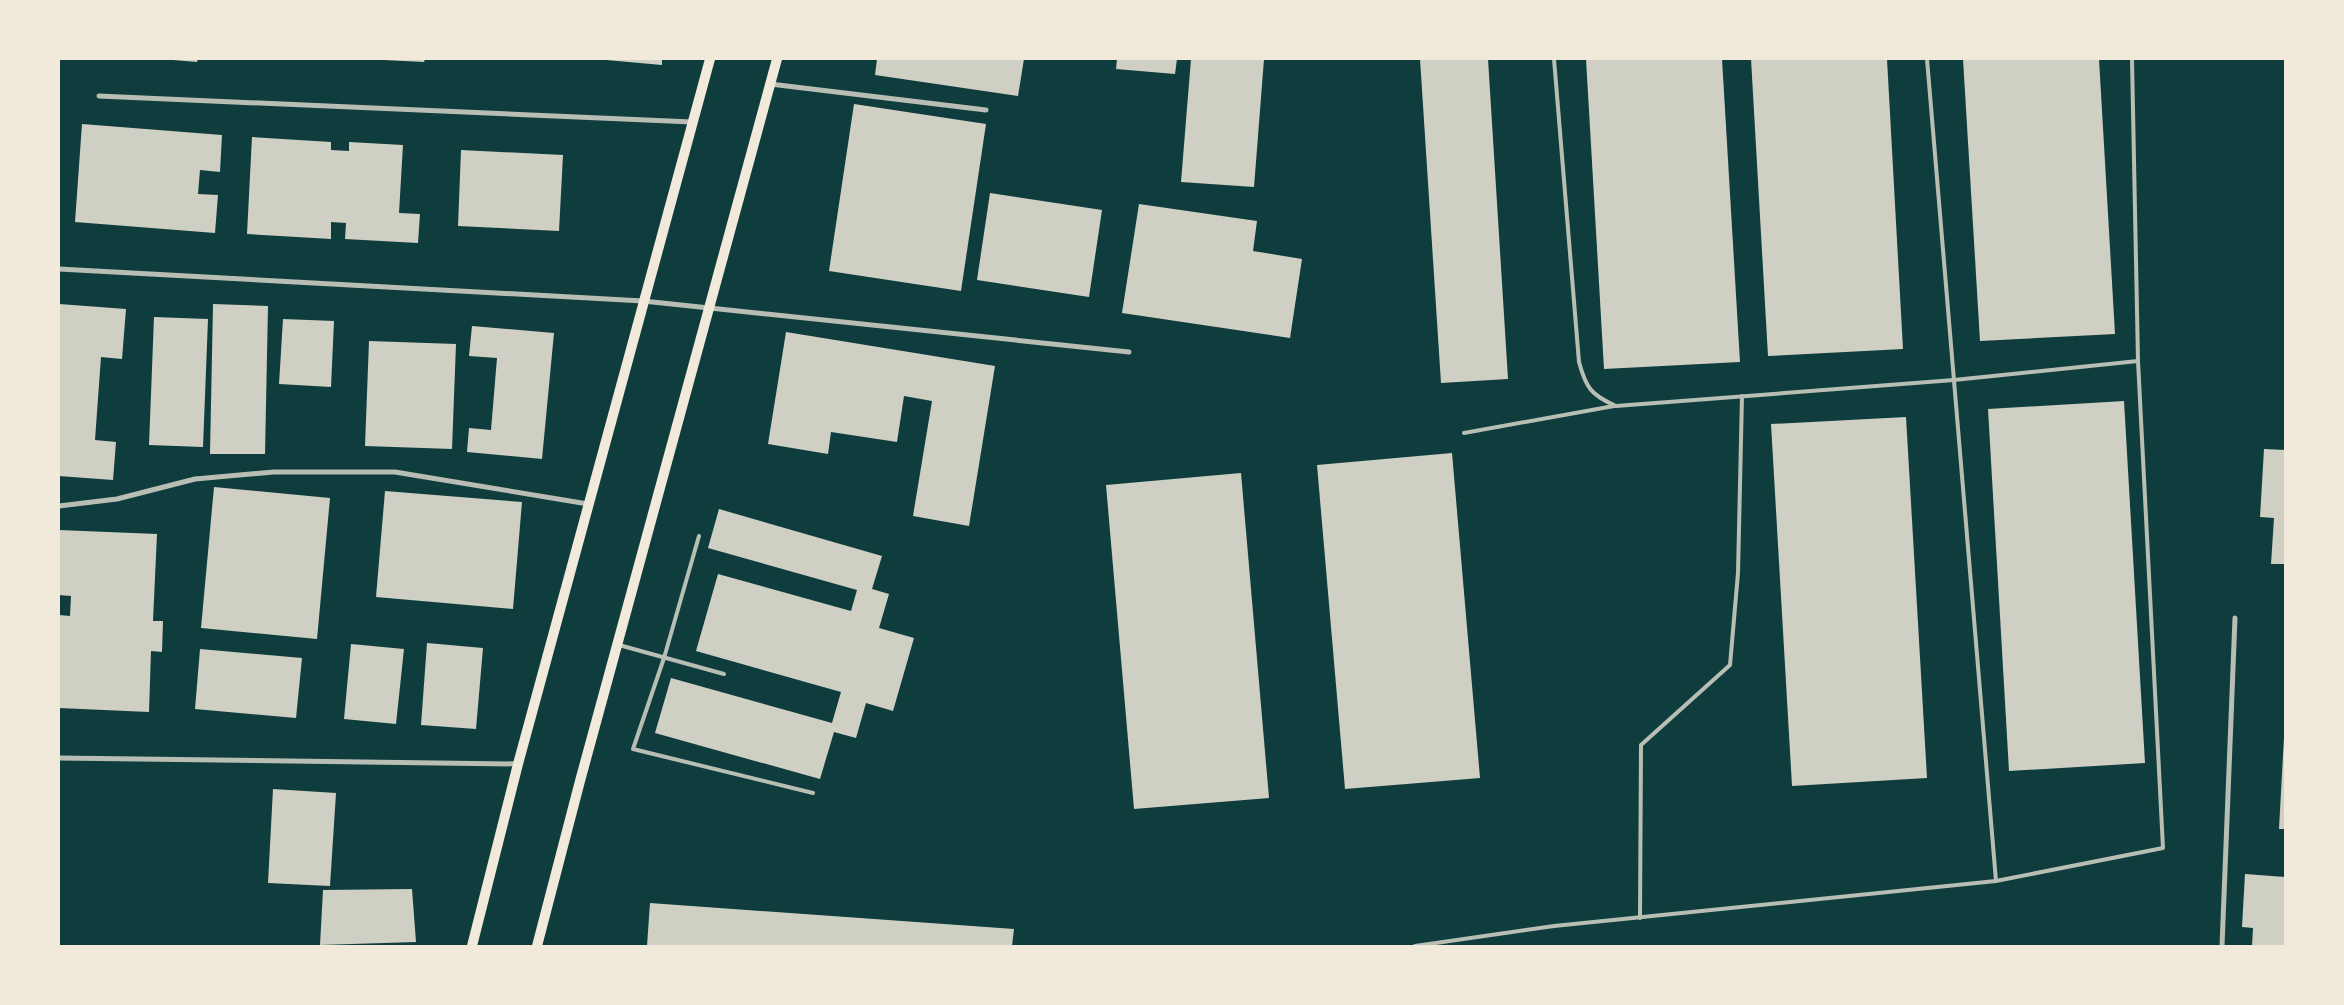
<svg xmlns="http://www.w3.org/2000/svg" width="2344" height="1005" viewBox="0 0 2344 1005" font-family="Karla,sans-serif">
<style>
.building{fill:#cfcfc3}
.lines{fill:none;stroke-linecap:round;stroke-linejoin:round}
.service{stroke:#b8beb3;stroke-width:4}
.minor{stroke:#b8beb3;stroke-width:5}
.secondary{stroke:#f1e9da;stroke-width:10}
</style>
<rect width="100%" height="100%" fill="#0f3d3e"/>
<g class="building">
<polygon points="161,59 198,59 197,62"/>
<polygon points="383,59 425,59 424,62 383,60"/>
<polygon points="595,59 662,59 662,65"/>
<polygon points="877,59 1024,59 1018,96 875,75"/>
<polygon points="1117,59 1177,59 1175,74 1116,69"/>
<polygon points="1191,59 1264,59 1254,187 1181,182"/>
<polygon points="1420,59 1488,59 1508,379 1441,383"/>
<polygon points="1586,59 1722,59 1740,362 1604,369"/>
<polygon points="1751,59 1887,59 1903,349 1768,356"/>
<polygon points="1963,59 2099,59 2115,334 1980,341"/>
<polygon points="854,104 986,124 961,291 829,271"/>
<polygon points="82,124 222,135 220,172 200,170 198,194 218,195 215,233 75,222"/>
<polygon points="252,137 331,142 331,150 349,151 349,142 403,145 399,213 420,214 418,243 345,239 346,223 331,222 331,239 247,234"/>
<polygon points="461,150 563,155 559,231 458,226"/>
<polygon points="990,193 1102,210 1089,297 977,280"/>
<polygon points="1139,204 1257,221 1253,251 1302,259 1290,338 1122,313"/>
<polygon points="59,304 126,309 122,359 101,357 95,440 116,442 113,480 59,476"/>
<polygon points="213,304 268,306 265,454 210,454"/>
<polygon points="154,317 208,319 203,447 149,445"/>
<polygon points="283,319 334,321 331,387 279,384"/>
<polygon points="472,326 554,333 542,459 467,452 469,428 491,430 497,358 469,356"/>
<polygon points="786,332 995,366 969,526 913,516 932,401 904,396 897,442 831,432 828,454 768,444"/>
<polygon points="369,341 456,344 452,449 365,446"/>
<polygon points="2124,401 2145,763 2009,771 1988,409"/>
<polygon points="1906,417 1927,778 1792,786 1771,424"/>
<polygon points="2264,449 2285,450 2285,564 2271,564 2274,518 2260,517"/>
<polygon points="1452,453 1480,778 1345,789 1317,465"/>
<polygon points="1241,473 1269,798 1134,809 1106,485"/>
<polygon points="214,487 330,498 317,639 201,628"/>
<polygon points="385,491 522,502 513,609 376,597"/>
<polygon points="719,509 882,556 872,589 889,594 879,628 914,638 893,711 866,703 856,738 834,732 820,779 655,733 671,678 832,723 841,692 696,651 718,574 851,611 857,590 708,548"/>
<polygon points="59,530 157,534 153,621 163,621 162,652 151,651 149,712 59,708 59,615 70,616 71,596 59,595"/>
<polygon points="427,643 483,648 476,729 421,725"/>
<polygon points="351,644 404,649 396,724 344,719"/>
<polygon points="200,649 302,658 296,718 195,709"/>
<polygon points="2284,737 2285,737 2285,829 2279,829"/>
<polygon points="273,789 336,793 330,886 268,883"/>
<polygon points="2245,874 2285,877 2285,946 2252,946 2253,928 2242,927"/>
<polygon points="412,889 416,942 320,945 323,890"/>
<polygon points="650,903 1014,929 1012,946 647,946"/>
</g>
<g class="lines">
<g class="service">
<path d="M1554 59 1579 362C1586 388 1591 395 1616 406L1954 380 2138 361"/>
<polyline points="1927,59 1996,881"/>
<polyline points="1464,433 1614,406"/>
<polyline points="699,536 664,658 633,749 813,793"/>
<polyline points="619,645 724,674"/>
<polyline points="1640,918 1641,745 1730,665 1738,573 1742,396"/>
<polyline points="1415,946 1554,926 1996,881 2163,848 2138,361 2132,59"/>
</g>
<g class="minor">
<polyline points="770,84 986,110"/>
<polyline points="99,96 692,122"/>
<polyline points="59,269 643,301 1129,352"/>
<polyline points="59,506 117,499 195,479 274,472 395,472 588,504"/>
<polyline points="59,758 518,764"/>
<polyline points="2222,946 2235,618"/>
</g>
<g class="secondary">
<polyline points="472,946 518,764 710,59"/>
<polyline points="537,946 580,781 777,59"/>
</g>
</g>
<rect width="2344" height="1005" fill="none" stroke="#f1e9da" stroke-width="120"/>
</svg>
